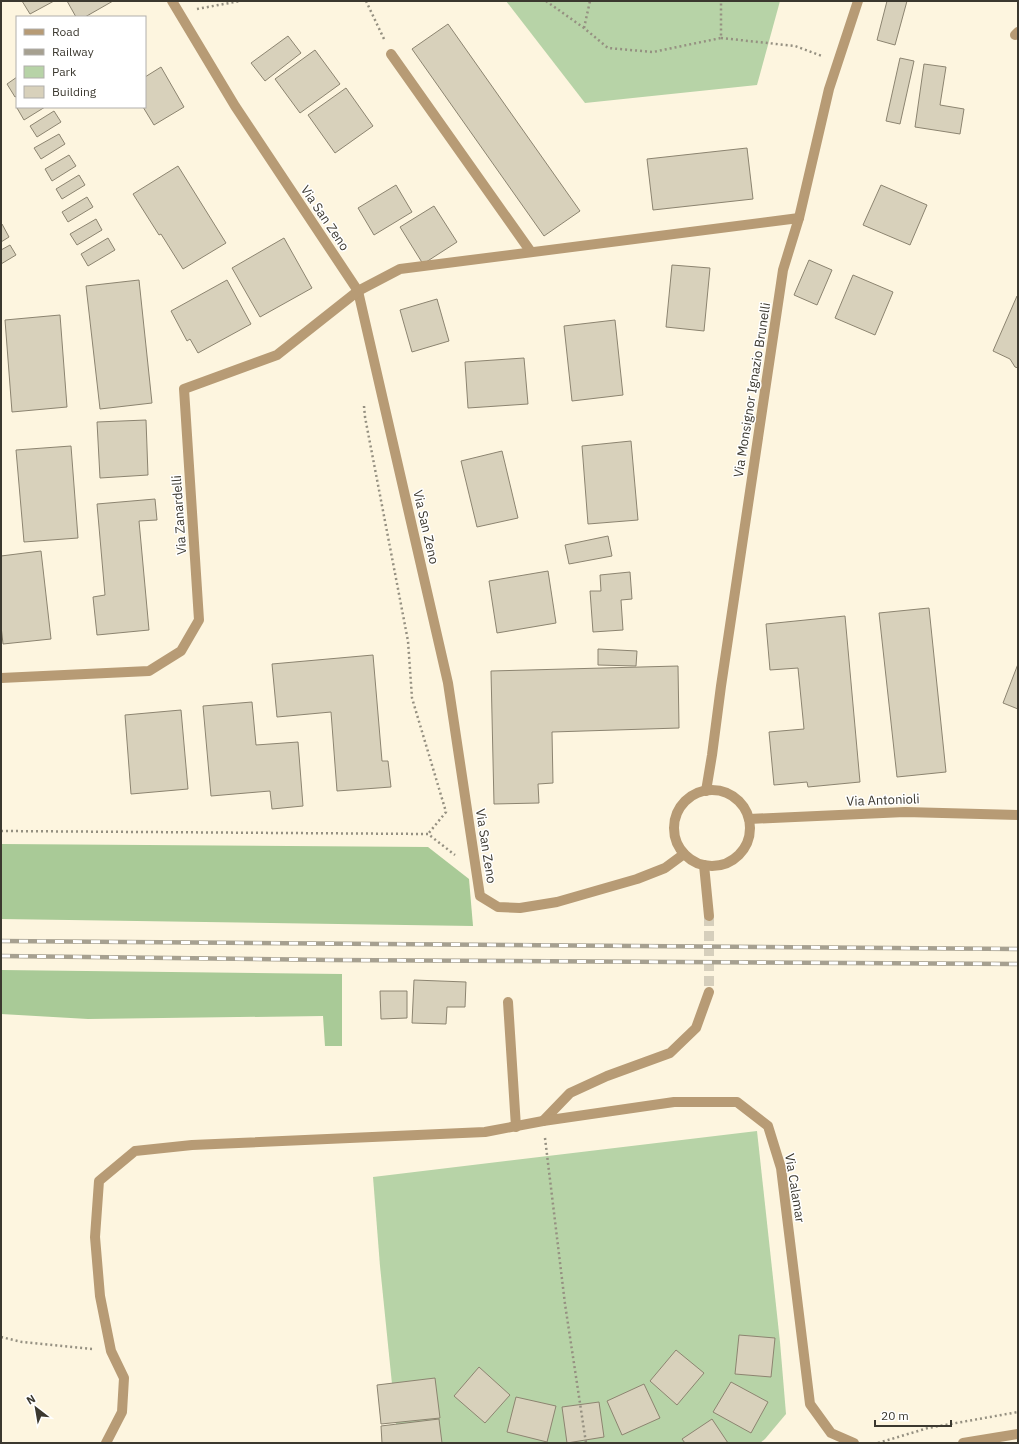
<svg xmlns="http://www.w3.org/2000/svg" width="1019" height="1444" viewBox="0 0 1019 1444" font-family="'IBM Plex Sans',sans-serif">
<style>
.green{fill:#b7d3a7}
.forest{fill:#a9ca97}
.building{fill:#d8d1bb;stroke:#8c8470}
.lines{fill:none;stroke-linecap:round;stroke-linejoin:round}
.street-tunnel{stroke:#d6cfbc;stroke-width:10;stroke-dasharray:10 5;stroke-linecap:butt}
.path{stroke:#959081;stroke-width:2.5;stroke-dasharray:2 3;stroke-linecap:butt}
.lane{stroke:#b79b75;stroke-width:10}
.street{stroke:#b79b75;stroke-width:10}
.rail-casing{stroke:#a6a090;stroke-width:4.5}
.rail{stroke:#fff;stroke-width:3;stroke-dasharray:9;stroke-linecap:butt}
.labels{text-anchor:middle;dominant-baseline:central;stroke-width:3;stroke-linejoin:round;paint-order:stroke}
.street-label{font-size:13px;fill:#3b382f;stroke:#fff}
</style>
<rect width="100%" height="100%" fill="#fdf5df"/>
<g class="green">
<polygon points="506,1 780,1 757,85 585,103"/>
<polygon points="757,1131 780,1342 786,1414 765,1439 760,1443 398,1443 380,1266 373,1177"/>
</g>
<g class="forest">
<polygon points="1,844 428,847 469,879 473,926 1,919"/>
<polygon points="1,970 342,974 342,1046 325,1046 323,1016 88,1019 1,1014"/>
</g>
<g class="building">
<polygon points="22,1 54,1 30,14"/>
<polygon points="67,1 113,1 85,17 76,17"/>
<polygon points="887,1 907,1 895,45 877,40"/>
<polygon points="448,24 580,211 544,236 412,49"/>
<polygon points="288,36 301,53 265,81 251,63"/>
<polygon points="315,50 340,84 300,113 275,79"/>
<polygon points="900,58 914,61 900,124 886,121"/>
<polygon points="924,64 946,67 940,105 964,109 960,134 915,127"/>
<polygon points="161,67 184,107 154,125 143,107 145,107 145,77"/>
<polygon points="17,77 17,96 15,97 7,84"/>
<polygon points="346,88 373,126 335,153 308,115"/>
<polygon points="19,107 45,107 24,120 17,108"/>
<polygon points="54,111 61,122 37,137 30,126"/>
<polygon points="59,134 65,144 41,159 34,148"/>
<polygon points="747,148 753,199 653,210 647,159"/>
<polygon points="69,155 76,166 52,181 45,169"/>
<polygon points="178,166 226,243 183,269 161,234 159,235 133,194"/>
<polygon points="79,175 85,185 62,199 56,189"/>
<polygon points="396,185 412,212 374,235 358,208"/>
<polygon points="881,185 927,205 910,245 863,225"/>
<polygon points="87,197 93,207 68,222 62,212"/>
<polygon points="434,206 457,242 423,264 400,227"/>
<polygon points="96,219 102,230 77,245 70,234"/>
<polygon points="2,224 9,237 1,242 1,225"/>
<polygon points="108,238 115,250 88,266 81,254"/>
<polygon points="284,238 312,288 260,317 232,268"/>
<polygon points="10,245 16,255 1,264 1,250"/>
<polygon points="809,260 832,270 817,305 794,295"/>
<polygon points="672,265 710,268 704,331 666,327"/>
<polygon points="853,275 893,292 875,335 835,318"/>
<polygon points="139,280 152,403 100,409 86,286"/>
<polygon points="227,280 251,324 198,353 190,339 187,341 171,311"/>
<polygon points="1017,296 1018,296 1018,368 1015,367 1010,359 993,351"/>
<polygon points="437,299 449,341 412,352 400,310"/>
<polygon points="60,315 67,407 12,412 5,320"/>
<polygon points="615,320 623,395 572,401 564,326"/>
<polygon points="524,358 528,404 468,408 465,362"/>
<polygon points="146,420 148,475 100,478 97,422"/>
<polygon points="631,441 638,520 588,524 582,446"/>
<polygon points="71,446 78,538 24,542 16,450"/>
<polygon points="502,451 518,518 477,527 461,461"/>
<polygon points="155,499 157,520 139,521 149,630 97,635 93,597 105,595 97,504"/>
<polygon points="608,536 612,556 569,564 565,545"/>
<polygon points="41,551 51,639 3,644 1,626 1,556"/>
<polygon points="548,571 556,623 497,633 489,581"/>
<polygon points="630,572 632,599 621,600 623,630 593,632 590,591 601,591 600,575"/>
<polygon points="929,608 946,772 897,777 879,613"/>
<polygon points="845,616 860,782 808,787 807,782 774,785 769,732 804,729 798,668 770,670 766,624"/>
<polygon points="598,649 637,651 636,666 598,665"/>
<polygon points="373,655 382,761 388,761 391,787 337,791 331,712 277,717 272,664"/>
<polygon points="1018,664 1018,709 1003,703"/>
<polygon points="678,666 679,728 552,732 553,783 538,784 539,803 494,804 491,671"/>
<polygon points="252,702 256,745 298,742 303,806 272,809 270,791 211,796 203,706"/>
<polygon points="181,710 188,789 131,794 125,715"/>
<polygon points="414,980 466,982 465,1007 447,1007 446,1024 412,1023"/>
<polygon points="380,991 407,991 407,1018 381,1019"/>
<polygon points="739,1335 775,1338 771,1377 735,1374"/>
<polygon points="676,1350 704,1373 677,1405 650,1381"/>
<polygon points="479,1367 510,1395 485,1423 454,1396"/>
<polygon points="435,1378 440,1418 381,1424 377,1385"/>
<polygon points="731,1382 768,1402 751,1433 713,1412"/>
<polygon points="644,1384 660,1418 622,1435 607,1401"/>
<polygon points="516,1397 556,1406 547,1442 507,1432"/>
<polygon points="599,1402 604,1437 567,1443 562,1407"/>
<polygon points="439,1419 442,1443 382,1443 381,1426"/>
<polygon points="712,1419 728,1443 685,1443 682,1439"/>
</g>
<g class="lines">
<polyline class="street-tunnel" points="709,916 709,992"/>
<g class="path">
<polyline points="366,1 384,39"/>
<polyline points="546,1 584,28 608,48 653,52 721,38 721,1"/>
<polyline points="197,9 240,1"/>
<polyline points="584,28 590,1"/>
<polyline points="721,38 795,46 822,56"/>
<polyline points="364,406 365,417 408,641 412,698 446,812 428,834"/>
<polyline points="1,831 428,834 455,855"/>
<polyline points="545,1138 565,1304 586,1443"/>
<polyline points="1,1337 22,1342 92,1349"/>
<polyline points="878,1443 928,1428 1018,1412"/>
</g>
<polyline class="lane" points="508,1002 516,1127"/>
<g class="street">
<polyline points="172,1 235,106 358,291 448,683 480,896 498,907 520,908 557,902 637,879 665,868 684,854"/>
<polyline points="1015,35 1018,32"/>
<polyline points="391,54 531,252"/>
<polyline points="1,678 149,671 181,651 199,620 184,389 277,355 358,291 400,269 799,218"/>
<circle cx="712" cy="828" r="38"/>
<polyline points="706,791 712,755 721,686 783,270 799,218 829,89 858,1"/>
<polyline points="749,819 905,812 1018,815"/>
<polyline points="704,865 709,916"/>
<polyline points="543,1121 570,1093 607,1076 670,1053 696,1028 709,992"/>
<polyline points="106,1443 122,1412 124,1378 111,1351 100,1296 95,1237 99,1181 135,1151 192,1145 485,1132 543,1121 674,1102 737,1102 768,1126 781,1168 810,1404 831,1433 854,1443"/>
<polyline points="963,1443 1018,1434"/>
</g>
<defs>
<g id="rail">
<polyline points="1,941 1018,949"/>
<polyline points="1,956 333,960 1018,964"/>
</g>
</defs>
<use href="#rail" class="rail-casing"/>
<use href="#rail" class="rail"/>
</g>
<g class="labels">
<g class="street-label">
<text transform="translate(325 218) rotate(56)">Via San Zeno</text>
<text transform="translate(752 390) rotate(-81)">Via Monsignor Ignazio Brunelli</text>
<text transform="translate(179 515) rotate(-94)">Via Zanardelli</text>
<text transform="translate(426 527) rotate(77)">Via San Zeno</text>
<text transform="translate(883 800) rotate(-2)">Via Antonioli</text>
<text transform="translate(486 846) rotate(81)">Via San Zeno</text>
<text transform="translate(795 1188) rotate(81)">Via Calamar</text>
</g>
</g>
<rect width="1019" height="1444" fill="none" stroke="#3b382f" stroke-width="4"/>
<rect x="16" y="16" width="130" height="92" fill="#ffffff" stroke="#b1afac"/>
<rect x="24" y="29" width="20" height="6" fill="#b79b75" stroke="#b1afac"/>
<text x="52" y="36" font-size="12" fill="#3b382f">Road</text>
<rect x="24" y="49" width="20" height="6" fill="#a6a090" stroke="#b1afac"/>
<text x="52" y="56" font-size="12" fill="#3b382f">Railway</text>
<rect x="24" y="66" width="20" height="12" fill="#b7d3a7" stroke="#b1afac"/>
<text x="52" y="76" font-size="12" fill="#3b382f">Park</text>
<rect x="24" y="86" width="20" height="12" fill="#d8d1bb" stroke="#b1afac"/>
<text x="52" y="96" font-size="12" fill="#3b382f">Building</text>
<g transform="translate(36 1408) rotate(329)" stroke="#ffffff" stroke-width="3" paint-order="stroke">
<path d="M0-3L7 15L0 10L-7 15Z" fill="#3b382f"/>
<text y="-6" font-size="11" font-weight="bold" text-anchor="middle" fill="#3b382f">N</text>
</g>
<path d="M875 1420v6h76v-6" fill="none" stroke="#3b382f" stroke-width="2"/>
<text x="881" y="1420" font-size="12" fill="#3b382f" stroke="#ffffff" stroke-width="3" paint-order="stroke">20 m</text>
</svg>
